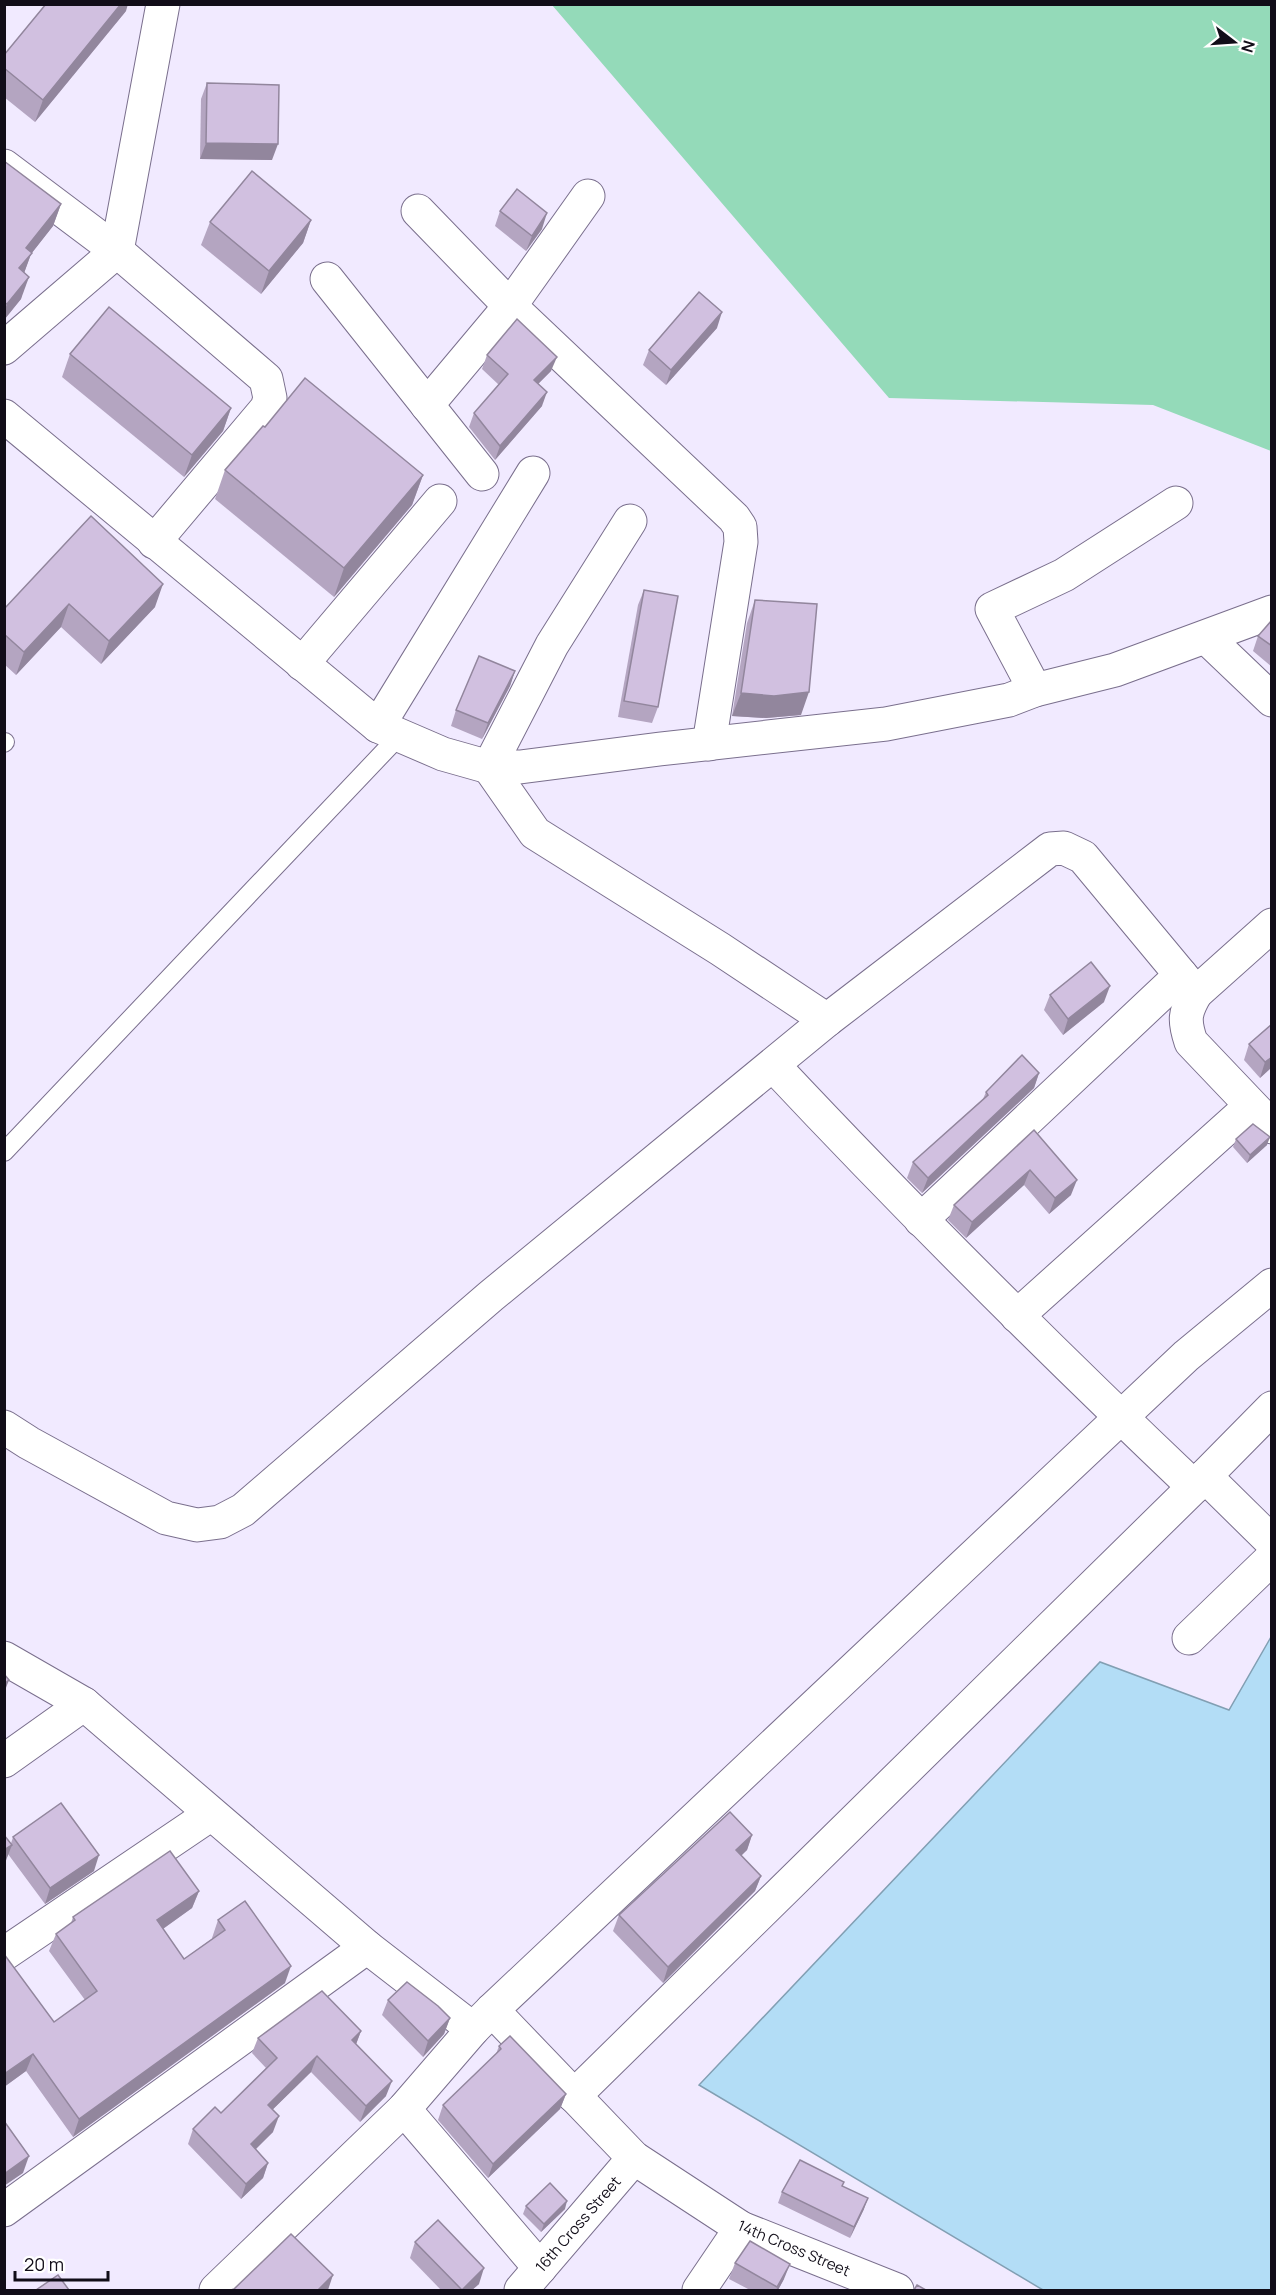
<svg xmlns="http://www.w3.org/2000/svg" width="1276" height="2295" viewBox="0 0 1276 2295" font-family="Manrope,sans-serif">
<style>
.green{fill:#94dab9}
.water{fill:#b3ddf6;stroke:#829fb3;stroke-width:1.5}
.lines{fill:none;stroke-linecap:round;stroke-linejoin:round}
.lane-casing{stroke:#7a6f8d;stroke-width:20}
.street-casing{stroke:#7a6f8d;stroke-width:35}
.lane{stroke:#fff;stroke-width:18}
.street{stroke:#fff;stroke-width:33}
.wall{fill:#b4a5c1}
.shaded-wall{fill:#92869d}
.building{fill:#d1c0e0;stroke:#92869d;stroke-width:1.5}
.labels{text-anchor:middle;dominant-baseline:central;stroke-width:4.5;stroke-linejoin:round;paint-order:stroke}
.street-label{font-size:15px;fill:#110d18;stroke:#fff}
</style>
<rect width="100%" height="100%" fill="#f1eaff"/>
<polygon class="green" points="552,5 1271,5 1271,451 1153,405 889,398"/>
<polygon class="water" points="1271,1637 1271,2290 1043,2290 699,2085 1100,1662 1229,1710"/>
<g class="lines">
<defs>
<g id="lane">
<polyline points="4,743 5,742"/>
<polyline points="4,1152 400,735"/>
</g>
<g id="street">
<polyline points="4,166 117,251 266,379 270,398 267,408 154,542"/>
<polyline points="418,211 510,306 734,518 740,527 741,542 709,744"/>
<polyline points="327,279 482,474"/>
<polyline points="4,348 117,251 163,4"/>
<polyline points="427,405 510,306 588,196"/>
<polyline points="4,416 378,726 443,754 489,767 520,767 660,749 886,724 1009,700 1035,690 1115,670 1272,612"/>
<polyline points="630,521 552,645 489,767 535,833 720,949 827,1020"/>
<polyline points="1207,638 1272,700"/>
<polyline points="302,664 440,501"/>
<polyline points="1035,690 992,609 1064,575 1176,503"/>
<polyline points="378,726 533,473"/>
<path d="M1272 925 1196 993C1184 1013 1184 1021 1191 1042L1272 1127"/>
<path d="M773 1065C909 1210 1050 1350 1194 1487"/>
<polyline points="921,1220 1181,975"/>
<polyline points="1017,1316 1251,1106"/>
<polyline points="4,1427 29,1443 166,1518 197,1525 220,1522 243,1510 491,1296 827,1020 1050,849 1064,848 1083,857 1196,993"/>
<polyline points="1205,1476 1272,1542"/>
<polyline points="1189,1638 1272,1558"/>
<polyline points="4,1658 84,1704 367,1947 473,2029"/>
<polyline points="4,1761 84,1704"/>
<polyline points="4,1954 211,1814"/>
<polyline points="492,2010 634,2158 741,2228 897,2290"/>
<polyline points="574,2096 1205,1476 1272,1408"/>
<polyline points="404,2109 540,2268"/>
<polyline points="4,2210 367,1947"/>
<polyline points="216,2290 404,2109 473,2029 492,2010 1186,1356 1272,1285"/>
<polyline points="521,2290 634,2158"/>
<polyline points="699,2290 741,2228"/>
</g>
</defs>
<use href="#lane" class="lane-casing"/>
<use href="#street" class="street-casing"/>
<use href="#lane" class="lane"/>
<use href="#street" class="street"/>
</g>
<g class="wall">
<polygon points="126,11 35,122 4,97 4,55"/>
<polygon points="207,83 272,160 200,159 201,99"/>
<polygon points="4,161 61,204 53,226 31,254 24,273 21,299 4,320"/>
<polygon points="500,211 542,229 526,251 495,226"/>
<polygon points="311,220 303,243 261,294 201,245 210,222"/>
<polygon points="717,328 666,385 643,365 649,350"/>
<polygon points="70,354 231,408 223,431 184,477 62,377"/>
<polygon points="487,355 551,371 538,384 542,406 495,460 469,427 474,413 499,385 482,369"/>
<polygon points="265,427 423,475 412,505 334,597 215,499 225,470"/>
<polygon points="91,516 155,607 101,664 61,627 16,675 4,664 4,609"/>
<polygon points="644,590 658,707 652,723 618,717 638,605"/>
<polygon points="755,600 801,715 766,718 732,716 747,623"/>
<polygon points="1272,620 1272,667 1253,651 1258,636"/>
<polygon points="515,671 510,686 482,739 451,726 456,710"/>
<polygon points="1050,995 1104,1002 1063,1035 1044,1010"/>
<polygon points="1272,1024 1272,1067 1260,1078 1244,1060 1249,1044"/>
<polygon points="1039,1073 1034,1088 922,1193 907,1178 913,1162 983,1099 986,1092"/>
<polygon points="1034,1130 1071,1195 1049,1214 1024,1185 966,1238 948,1220 954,1205"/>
<polygon points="1236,1139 1267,1145 1247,1163 1233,1147"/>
<polygon points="752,1835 747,1850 741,1855 761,1876 755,1891 663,1983 613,1931 619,1915"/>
<polygon points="13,1837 94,1871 45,1904 8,1854 5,1863"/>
<polygon points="199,1891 192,1908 163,1929 184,1959 213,1938 212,1938 218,1920 285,1983 73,2137 26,2071 4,2087 54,2022 85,2000 49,1951 56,1934 71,1923 73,1917"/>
<polygon points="388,2000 450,2018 444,2034 423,2057 382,2015"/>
<polygon points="361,2031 356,2044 386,2096 360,2122 311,2072 272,2110 273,2132 255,2149 268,2163 263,2178 241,2199 188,2144 193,2129 221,2113 266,2068 252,2053 258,2038"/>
<polygon points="499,2046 566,2094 560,2109 488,2178 438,2120 443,2105 496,2054"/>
<polygon points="842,2186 864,2209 850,2238 778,2203 782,2192"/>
<polygon points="526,2206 565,2209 541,2232 523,2214"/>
<polygon points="415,2242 479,2284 472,2290 441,2290 410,2258"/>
<polygon points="735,2263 784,2279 778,2290 750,2290 729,2279"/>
</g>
<g class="shaded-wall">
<polygon points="121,4 128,4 126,11 35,122 43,100"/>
<polygon points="206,143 278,144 272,160 200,159"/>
<polygon points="61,204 53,226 31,254 23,276 11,291 26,248"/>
<polygon points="547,213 542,229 526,251 532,236"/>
<polygon points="311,220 303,243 261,294 269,271"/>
<polygon points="29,277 21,299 4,320 4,312 7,304"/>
<polygon points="722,312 717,328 666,385 671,370"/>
<polygon points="557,357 551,371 528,394 534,380"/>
<polygon points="547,392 542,406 495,460 500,446"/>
<polygon points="231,408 223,431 184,477 192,455"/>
<polygon points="423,475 412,505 334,597 344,568"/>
<polygon points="163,584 155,607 101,664 109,641"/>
<polygon points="69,604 61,627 16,675 24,652"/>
<polygon points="515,671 510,686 482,739 488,723"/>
<polygon points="809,692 801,715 766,718 732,716 741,693"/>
<polygon points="1110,986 1104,1002 1063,1035 1068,1019"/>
<polygon points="1272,1057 1272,1067 1260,1078 1265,1062"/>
<polygon points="1039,1073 1034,1088 922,1193 928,1178"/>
<polygon points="1270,1137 1267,1145 1247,1163 1250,1155"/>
<polygon points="1030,1170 1024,1185 966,1238 972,1222"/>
<polygon points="1077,1180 1071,1195 1049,1214 1055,1198"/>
<polygon points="9,1680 4,1693 4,1684"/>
<polygon points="752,1835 747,1850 731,1866 736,1850"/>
<polygon points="12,1845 5,1863 4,1864 4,1850"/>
<polygon points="99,1855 94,1871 45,1904 50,1888"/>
<polygon points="761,1876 755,1891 663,1983 668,1967"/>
<polygon points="199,1891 192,1908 150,1938 157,1920"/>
<polygon points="291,1966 285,1983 73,2137 79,2119"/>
<polygon points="450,2018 444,2034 423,2057 428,2041"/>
<polygon points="361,2031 355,2047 352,2040"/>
<polygon points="33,2054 26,2071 4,2087 4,2074"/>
<polygon points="317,2056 311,2072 262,2120 268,2105"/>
<polygon points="392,2081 386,2096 360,2122 366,2106"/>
<polygon points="566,2094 560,2109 488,2178 493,2164"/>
<polygon points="279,2116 273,2132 245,2160 251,2144"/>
<polygon points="29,2156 23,2173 4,2186 4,2174"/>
<polygon points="268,2163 263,2178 241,2199 246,2184"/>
<polygon points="868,2198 864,2209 850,2238 854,2227"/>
<polygon points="567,2201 565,2209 541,2232 544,2224"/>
<polygon points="790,2264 784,2279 778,2290 776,2290"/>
<polygon points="484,2268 479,2284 472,2290 462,2290"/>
<polygon points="333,2275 328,2290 318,2290"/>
</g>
<g class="building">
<polygon points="46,4 121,4 43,100 4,68 4,55"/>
<polygon points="207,83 279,85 278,144 206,143"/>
<polygon points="4,161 61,204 26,248 32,253 19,268 29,277 7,304 4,302"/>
<polygon points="252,171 311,220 269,271 210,222"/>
<polygon points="517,189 547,213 532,236 500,211"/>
<polygon points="699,292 722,312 671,370 649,350"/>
<polygon points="109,307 231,408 192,455 70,354"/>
<polygon points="517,319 557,357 534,380 547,392 500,446 474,413 508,374 487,355"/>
<polygon points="305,378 423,475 344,568 225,470 263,426 265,427"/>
<polygon points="91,516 163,584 109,641 69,604 24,652 4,634 4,609"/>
<polygon points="644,590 678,596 658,707 624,701"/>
<polygon points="755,600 817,604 809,692 774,696 741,693"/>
<polygon points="1272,620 1272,646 1258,636"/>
<polygon points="479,656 515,671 488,723 456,710"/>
<polygon points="1091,962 1110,986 1068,1019 1050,995"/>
<polygon points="1272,1024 1272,1057 1265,1062 1249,1044"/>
<polygon points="1022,1055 1039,1073 928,1178 913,1162 988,1095 986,1092"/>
<polygon points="1253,1124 1270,1137 1250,1155 1236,1139"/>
<polygon points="1034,1130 1077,1180 1055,1198 1030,1170 972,1222 954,1205"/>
<polygon points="4,1674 9,1680 4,1684"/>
<polygon points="61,1803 99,1855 50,1888 13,1837"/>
<polygon points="730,1812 752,1835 736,1850 761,1876 668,1967 619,1915"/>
<polygon points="4,1835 12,1845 4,1850"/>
<polygon points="170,1851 199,1891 157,1920 184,1959 225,1930 218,1920 245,1901 291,1966 79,2119 33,2054 4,2074 4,1954 54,2022 97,1991 56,1934 75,1920 73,1917"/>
<polygon points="407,1982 438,2006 450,2018 428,2041 388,2000"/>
<polygon points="322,1991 361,2031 352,2040 392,2081 366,2106 317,2056 268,2105 279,2116 251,2144 268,2163 246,2184 193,2129 215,2107 221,2113 277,2058 258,2038"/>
<polygon points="510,2036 566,2094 493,2164 443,2105 501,2049 499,2046"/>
<polygon points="4,2121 29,2156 4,2174"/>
<polygon points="800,2160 844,2182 842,2186 868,2198 854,2227 782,2192"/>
<polygon points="550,2183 567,2201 544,2224 526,2206"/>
<polygon points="438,2220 484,2268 462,2290 415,2242"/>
<polygon points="291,2234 333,2275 318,2290 231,2290 234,2289"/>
<polygon points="750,2241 790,2264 777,2287 735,2263"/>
<polygon points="58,2275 69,2290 36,2290"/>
<polygon points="917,2285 926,2290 912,2290 914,2290"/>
</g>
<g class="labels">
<g class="street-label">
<text transform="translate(578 2224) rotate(-49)">16th Cross Street</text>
<text transform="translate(794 2248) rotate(23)">14th Cross Street</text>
</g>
</g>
<rect width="1276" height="2295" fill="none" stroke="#110d18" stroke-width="12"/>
<g transform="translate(1234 42) rotate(107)" stroke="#ffffff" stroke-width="4.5" paint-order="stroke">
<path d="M0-4.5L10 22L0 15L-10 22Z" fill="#110d18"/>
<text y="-9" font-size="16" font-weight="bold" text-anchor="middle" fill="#110d18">N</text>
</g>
<path d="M15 2271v9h93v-9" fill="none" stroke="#110d18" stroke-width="3"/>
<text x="24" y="2271" font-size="18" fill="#110d18" stroke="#ffffff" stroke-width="4.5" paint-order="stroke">20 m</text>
</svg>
